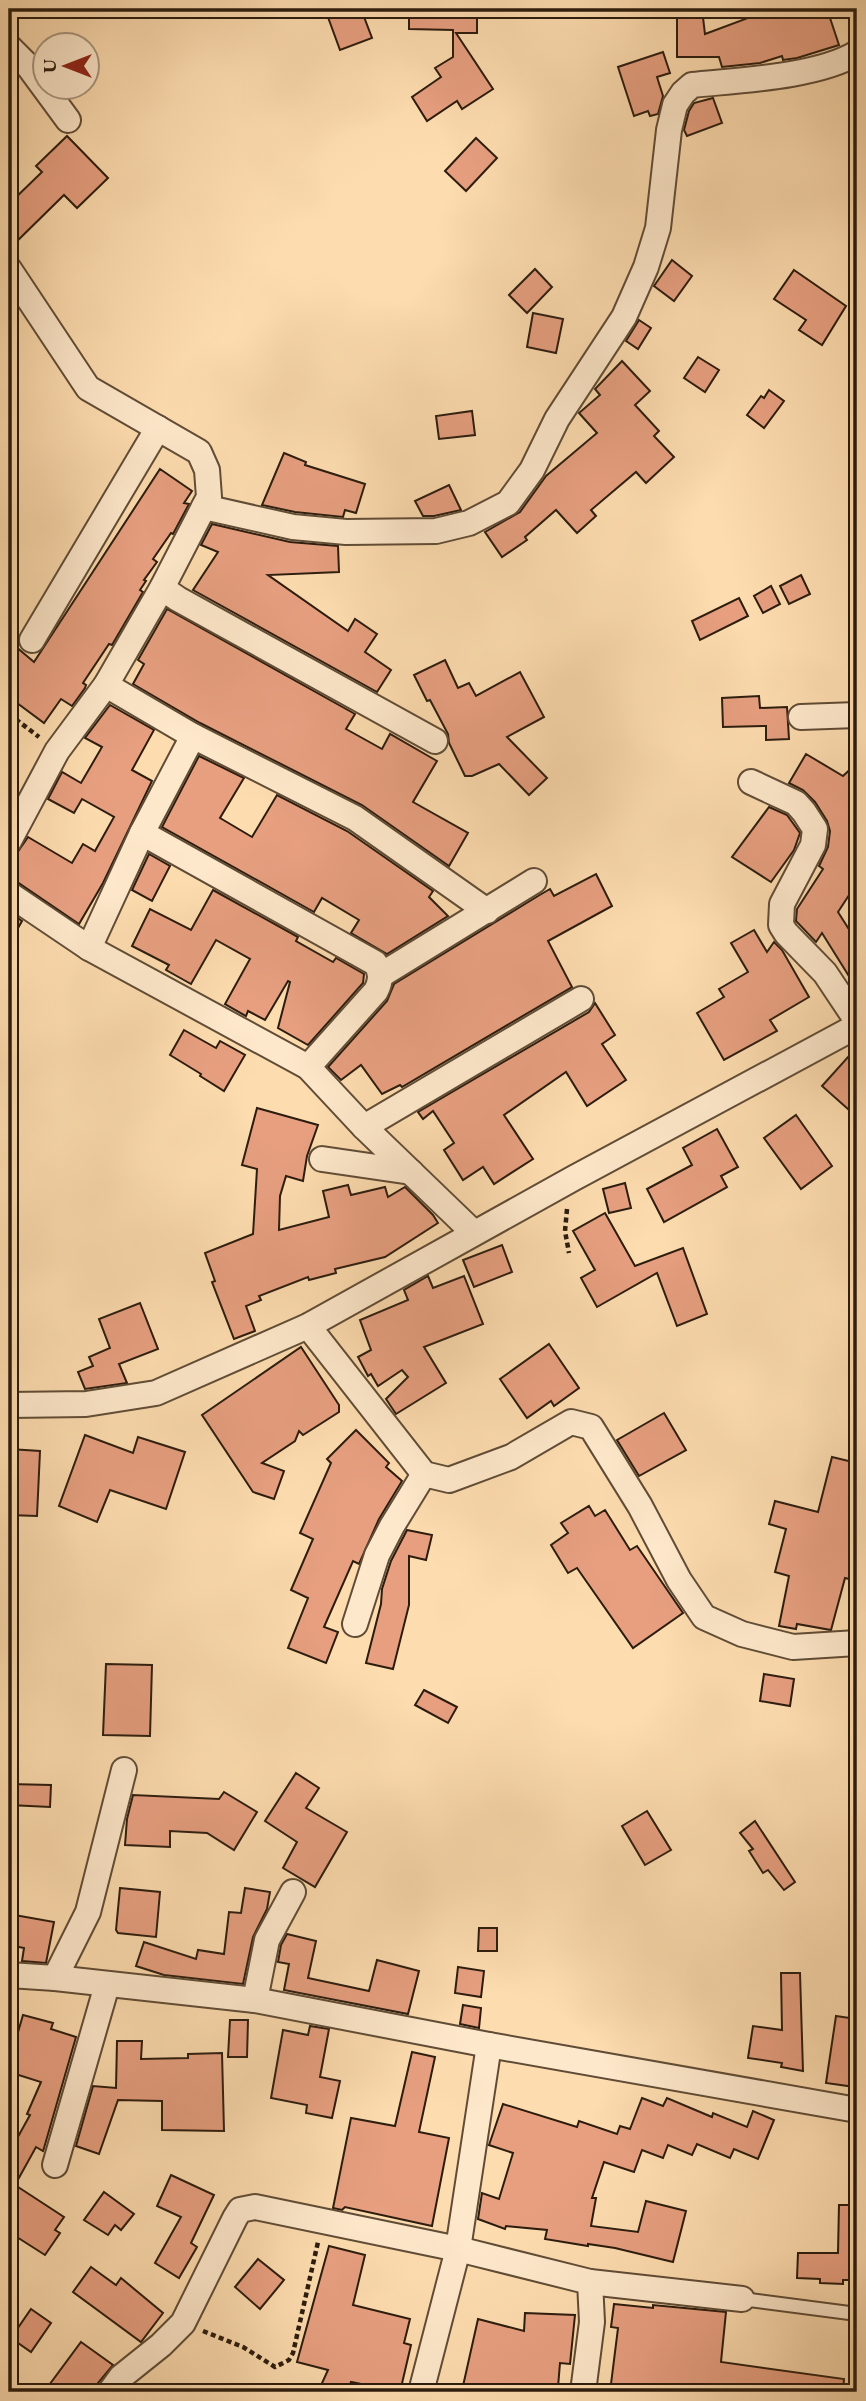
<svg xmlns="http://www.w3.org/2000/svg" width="866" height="2401" viewBox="0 0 866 2401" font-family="'EB Garamond',serif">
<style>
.building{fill:#e79f80;stroke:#2c1c0e;stroke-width:2}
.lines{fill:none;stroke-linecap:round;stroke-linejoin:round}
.service-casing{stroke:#604c36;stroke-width:16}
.minor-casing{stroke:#604c36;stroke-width:28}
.path{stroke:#2c1c0e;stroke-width:4.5;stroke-dasharray:5 3.5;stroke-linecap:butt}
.service{stroke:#fee8cb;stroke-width:12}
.minor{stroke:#fee8cb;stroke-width:24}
</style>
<rect width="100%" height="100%" fill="#fddcaf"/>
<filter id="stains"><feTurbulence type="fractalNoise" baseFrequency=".00286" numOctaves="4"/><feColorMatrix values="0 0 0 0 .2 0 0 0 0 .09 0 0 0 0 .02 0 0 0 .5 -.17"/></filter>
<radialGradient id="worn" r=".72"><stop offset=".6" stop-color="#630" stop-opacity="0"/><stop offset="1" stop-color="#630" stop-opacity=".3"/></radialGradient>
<g class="building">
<polygon points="325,9 361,9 372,38 340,50"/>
<polygon points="409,9 477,9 477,33 456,33 493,89 462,109 457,101 427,121 412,97 441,77 435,68 453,57 453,30 409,29"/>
<polygon points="677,9 702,9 705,34 772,9 827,9 839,45 797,58 783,60 782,56 760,63 722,67 719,57 677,57"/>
<polygon points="663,52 670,73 657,77 663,96 658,114 650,116 648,111 634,116 618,67"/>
<polygon points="713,98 722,123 687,136 684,130 689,111 694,103"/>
<polygon points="67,136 108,178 77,208 64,195 9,249 9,204 42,172 36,166"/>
<polygon points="476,138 497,158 466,191 445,171"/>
<polygon points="672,260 692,276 674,301 654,286"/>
<polygon points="535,269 552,287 527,313 509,295"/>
<polygon points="794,270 846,306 822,345 799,330 806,320 774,299"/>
<polygon points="533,313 563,319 556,353 527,347"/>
<polygon points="639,320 651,328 638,349 626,341"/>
<polygon points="698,357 719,370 705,392 684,378"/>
<polygon points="622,361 650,391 635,405 659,431 654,436 674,457 646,483 636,472 591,510 596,516 577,533 556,510 525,537 527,540 502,557 485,532 520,512 546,476 597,433 579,413 600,395 595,389"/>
<polygon points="769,390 784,401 764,428 747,415 761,396 764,398"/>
<polygon points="472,411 475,435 439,439 436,416"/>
<polygon points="284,453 306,462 305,465 365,484 356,513 345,510 343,517 295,512 262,505"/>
<polygon points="160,469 192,491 184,503 189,504 173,534 171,533 153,559 157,562 144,580 146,581 140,590 143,592 112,645 109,644 83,683 86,685 85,688 72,706 61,699 44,723 9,697 9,641 34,662"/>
<polygon points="449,485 461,510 434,516 423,516 415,501"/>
<polygon points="212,524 290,542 338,546 339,572 268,575 348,631 355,619 377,634 365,652 391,670 377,692 193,590 218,552 201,545"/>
<polygon points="801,575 810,594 789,604 780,586"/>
<polygon points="771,586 780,604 763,613 754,596"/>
<polygon points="739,598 748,616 700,640 692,621"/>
<polygon points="167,609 355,714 346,729 382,749 390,734 437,761 413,802 468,833 449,866 362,805 200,723 133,684 144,664 138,660"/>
<polygon points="445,660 458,688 469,683 476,696 520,672 544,717 507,737 547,778 529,795 499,764 472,776 465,776 449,743 448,734 430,700 427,701 414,675"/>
<polygon points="759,696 760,708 787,707 789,739 766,740 766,726 723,727 722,698"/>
<polygon points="110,705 154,730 132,770 152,781 103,883 79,924 17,882 9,879 9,856 17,853 28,837 72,863 83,844 95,851 114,817 82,799 74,813 48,799 62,772 81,783 102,747 85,738"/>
<polygon points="806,754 843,776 857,763 857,883 838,912 857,942 857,989 822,933 816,942 796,921 797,909 823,869 819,866 828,847 830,831 827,821 815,802 803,790 789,783"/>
<polygon points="199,756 244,778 220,818 252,837 277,795 347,831 433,891 429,897 448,916 387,954 351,933 359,920 322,898 314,912 162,827"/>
<polygon points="769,807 787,815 800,833 794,850 771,882 732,857"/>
<polygon points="149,854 170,866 152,901 132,890"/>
<polygon points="596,874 612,906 548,941 572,987 402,1087 400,1085 382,1094 361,1065 341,1080 328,1067 387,1001 394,984 538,896 550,889 554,896"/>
<polygon points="213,890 298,937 296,941 333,962 336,958 364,974 363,983 308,1045 278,1028 290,982 288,981 265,1020 248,1011 246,1016 225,1004 250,959 216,940 191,984 166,970 169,965 132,946 150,909 191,930"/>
<polygon points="9,912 22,921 9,944"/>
<polygon points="754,930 767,952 774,942 782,950 809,997 770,1020 777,1031 724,1060 697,1013 724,997 719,989 748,972 731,943"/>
<polygon points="595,1003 615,1035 602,1044 626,1080 587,1106 566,1072 504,1115 533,1159 494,1184 483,1167 463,1180 444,1150 454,1143 433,1111 423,1119 418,1112 589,1012"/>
<polygon points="184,1030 216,1048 220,1041 245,1055 224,1091 200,1076 201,1074 170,1055"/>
<polygon points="857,1047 857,1117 822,1086"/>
<polygon points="257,1108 318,1125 307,1156 303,1181 286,1176 280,1196 279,1230 329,1217 323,1191 348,1185 351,1195 385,1187 388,1197 405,1187 433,1215 438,1223 385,1257 335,1269 336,1273 309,1280 308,1277 259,1296 261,1300 246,1306 255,1331 234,1339 212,1282 215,1281 205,1253 253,1234 257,1169 242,1165"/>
<polygon points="796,1115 832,1166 801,1189 764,1138"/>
<polygon points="717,1129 738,1167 721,1176 727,1187 664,1222 647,1189 692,1165 683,1148"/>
<polygon points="625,1183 631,1208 609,1213 603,1189"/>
<polygon points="605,1213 635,1266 683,1248 707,1314 677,1326 657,1273 597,1307 581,1278 595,1270 573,1231"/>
<polygon points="502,1245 512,1272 474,1287 463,1260"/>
<polygon points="428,1276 433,1288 464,1276 483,1324 424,1347 446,1383 396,1414 386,1399 408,1377 402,1370 378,1386 371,1374 368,1376 358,1357 371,1350 360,1320 408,1300 404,1290"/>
<polygon points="140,1303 158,1349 119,1364 127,1383 85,1389 78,1372 93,1366 89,1357 110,1348 99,1319"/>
<polygon points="549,1344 579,1388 554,1406 551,1401 527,1418 500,1379"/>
<polygon points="301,1347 339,1405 339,1412 303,1435 299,1431 295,1441 262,1463 284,1471 274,1499 253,1492 202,1415"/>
<polygon points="664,1413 686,1450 639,1476 617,1440"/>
<polygon points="356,1430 389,1463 386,1467 402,1481 379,1519 359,1564 353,1561 324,1627 338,1632 326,1663 288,1648 308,1598 291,1590 313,1539 300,1533 331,1463 327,1459"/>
<polygon points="85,1435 133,1453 138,1437 185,1452 166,1509 110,1490 97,1522 59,1506"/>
<polygon points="9,1449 40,1451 37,1516 9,1515"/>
<polygon points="832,1457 857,1463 857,1581 845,1578 831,1630 797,1624 796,1629 779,1626 789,1576 775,1572 786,1529 769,1524 775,1501 818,1512"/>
<polygon points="589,1506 595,1516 605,1510 630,1550 637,1546 683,1613 633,1648 577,1568 568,1573 551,1545 568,1533 561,1523"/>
<polygon points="407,1530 432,1535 426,1560 409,1556 409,1605 393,1669 366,1663 381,1604 382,1589 391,1561"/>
<polygon points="106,1664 152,1665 150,1736 103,1735"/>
<polygon points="764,1674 794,1679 790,1706 760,1701"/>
<polygon points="424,1690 457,1707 448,1723 415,1705"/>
<polygon points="296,1773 319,1788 306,1808 347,1832 315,1887 283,1868 297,1842 265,1821"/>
<polygon points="9,1784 51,1785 50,1807 9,1805"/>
<polygon points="224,1792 257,1812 234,1850 207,1833 170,1831 170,1847 125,1845 127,1819 133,1795 219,1799"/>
<polygon points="647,1811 671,1850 645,1865 622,1826"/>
<polygon points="755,1821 795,1882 784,1890 768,1870 763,1873 749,1851 753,1849 740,1833"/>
<polygon points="120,1888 160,1892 156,1937 118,1933 116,1930"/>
<polygon points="245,1888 270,1892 267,1909 253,1937 243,1984 164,1975 136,1966 144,1942 196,1959 198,1950 224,1954 229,1912 241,1913"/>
<polygon points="9,1914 54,1922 46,1963 22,1961 24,1948 9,1945"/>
<polygon points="479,1928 497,1928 497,1951 478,1951"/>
<polygon points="287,1934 316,1941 308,1978 369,1991 377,1960 419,1971 408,2014 284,1990 289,1964 278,1962 281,1945"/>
<polygon points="458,1967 484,1971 481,1997 455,1993"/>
<polygon points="781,1973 800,1973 803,2071 781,2067 782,2063 748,2058 753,2026 782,2030"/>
<polygon points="463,2005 481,2008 479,2028 460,2024"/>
<polygon points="23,2015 53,2023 51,2029 76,2037 44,2148 43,2151 36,2147 15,2185 64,2217 55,2230 60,2233 45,2255 9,2232 9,2153 30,2115 27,2114 41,2082 9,2072 9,2063"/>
<polygon points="836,2016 857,2019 855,2087 826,2083"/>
<polygon points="230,2020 248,2020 247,2057 228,2057"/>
<polygon points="310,2026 329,2029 320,2077 340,2081 332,2118 306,2113 307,2105 271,2098 283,2030 308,2035"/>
<polygon points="117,2041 142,2041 141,2059 188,2058 188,2054 222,2053 224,2131 162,2130 162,2101 118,2100 99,2154 76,2146 93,2086 116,2088"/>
<polygon points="412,2052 435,2057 419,2132 449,2138 432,2226 345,2207 342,2210 333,2208 351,2118 395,2126"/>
<polygon points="642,2098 663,2106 667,2098 712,2117 713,2113 747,2127 753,2111 774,2120 758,2159 734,2149 730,2158 697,2144 692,2155 668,2145 663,2158 642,2150 634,2172 604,2162 592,2198 596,2198 591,2226 638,2232 646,2201 686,2211 673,2262 615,2248 588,2244 588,2246 545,2239 547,2230 506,2226 505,2229 478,2219 482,2193 499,2199 513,2153 489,2145 503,2104 577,2127 579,2121 617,2134 620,2126 630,2129"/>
<polygon points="171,2175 214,2195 191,2243 197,2247 179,2278 155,2263 181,2217 157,2206"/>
<polygon points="104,2192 134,2214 121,2230 115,2225 108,2235 84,2220"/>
<polygon points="839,2205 857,2205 857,2280 843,2280 843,2284 820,2283 820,2279 797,2278 798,2253 838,2253"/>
<polygon points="329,2246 365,2255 353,2305 410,2319 404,2343 411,2345 400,2392 351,2382 347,2392 318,2392 328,2370 297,2362"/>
<polygon points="258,2259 284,2280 260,2309 235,2287"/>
<polygon points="91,2267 116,2285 121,2278 163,2313 141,2342 73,2292"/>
<polygon points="614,2304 653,2308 653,2305 726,2312 721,2362 844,2379 843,2392 656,2392 638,2390 638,2392 610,2392 618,2328 611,2327"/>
<polygon points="31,2309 51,2323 31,2352 11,2338"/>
<polygon points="525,2313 575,2315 570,2364 560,2363 558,2387 551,2387 551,2392 470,2392 471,2388 463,2386 478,2319 524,2331"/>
<polygon points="81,2342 113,2365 98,2383 95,2392 44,2392"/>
</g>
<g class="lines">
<defs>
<polyline id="service" points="742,2299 857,2314"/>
<g id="minor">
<polyline points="9,47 29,67 68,120"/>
<polyline points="9,269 88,388 199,452 207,470 209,497 162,588 106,685 57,751 9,841"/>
<path d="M204 507 293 527 346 532 436 531 469 523 508 503 532 470 557 419 624 317 646 267 658 228 669 130 675 105 683 93 692 85C740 80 817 77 857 53"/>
<polyline points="162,588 178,599 435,741"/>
<polyline points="32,640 158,428"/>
<polyline points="106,685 193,736 355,818 487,911"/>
<polyline points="801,717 857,715"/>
<polyline points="751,782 796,803 804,812 815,829 813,845 782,904 781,925 786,933 825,973 857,1021"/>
<path d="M142 833 375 963C382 972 381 981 376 991L308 1067"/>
<polyline points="9,894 89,948 308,1067 364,1127 474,1233"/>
<polyline points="89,948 142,833 193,736"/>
<polyline points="381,975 534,881"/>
<polyline points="364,1127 581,999"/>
<polyline points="322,1159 411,1172"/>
<polyline points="308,1326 424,1474 449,1480 511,1457 571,1422 591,1427 640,1506 679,1580 704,1617 742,1634 793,1647 857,1643"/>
<polyline points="9,1405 86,1404 156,1393 308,1326 574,1178 857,1026"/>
<polyline points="355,1624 377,1555 392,1526 424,1474"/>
<polyline points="9,1975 55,1978 255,2000 489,2045 857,2110"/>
<polyline points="55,1978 88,1912 124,1770"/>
<polyline points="255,2000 267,1940 293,1892"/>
<polyline points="55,2165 107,1985"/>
<polyline points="590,2282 742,2299"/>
<polyline points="110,2392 121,2377 161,2345 183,2323 235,2218 240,2210 255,2207 458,2249 590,2282 592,2322 583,2392"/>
<polyline points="421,2392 458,2249 489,2045"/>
</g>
</defs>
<use href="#service" class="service-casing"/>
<use href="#minor" class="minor-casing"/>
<g class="path">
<polyline points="9,714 39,737"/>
<polyline points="567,1209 565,1231 569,1253"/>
<polyline points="203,2331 243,2347 275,2367 289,2360 293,2353 318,2242"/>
</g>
<use href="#service" class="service"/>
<use href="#minor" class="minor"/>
</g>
<rect width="866" height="2401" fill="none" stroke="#fddcaf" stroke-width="35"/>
<rect x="10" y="10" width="845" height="2380" fill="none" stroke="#2c1c0e" stroke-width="3.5"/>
<rect x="18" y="18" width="831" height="2366" fill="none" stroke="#2c1c0e" stroke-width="2"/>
<g transform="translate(66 66) rotate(270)"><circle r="33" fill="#fee8cb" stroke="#aa967f" stroke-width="2"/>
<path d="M0-5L12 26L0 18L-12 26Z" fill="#8f2418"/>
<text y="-10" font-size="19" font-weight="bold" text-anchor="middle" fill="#2c1c0e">U</text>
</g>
<rect width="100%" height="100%" filter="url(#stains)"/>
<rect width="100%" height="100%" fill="url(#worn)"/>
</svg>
